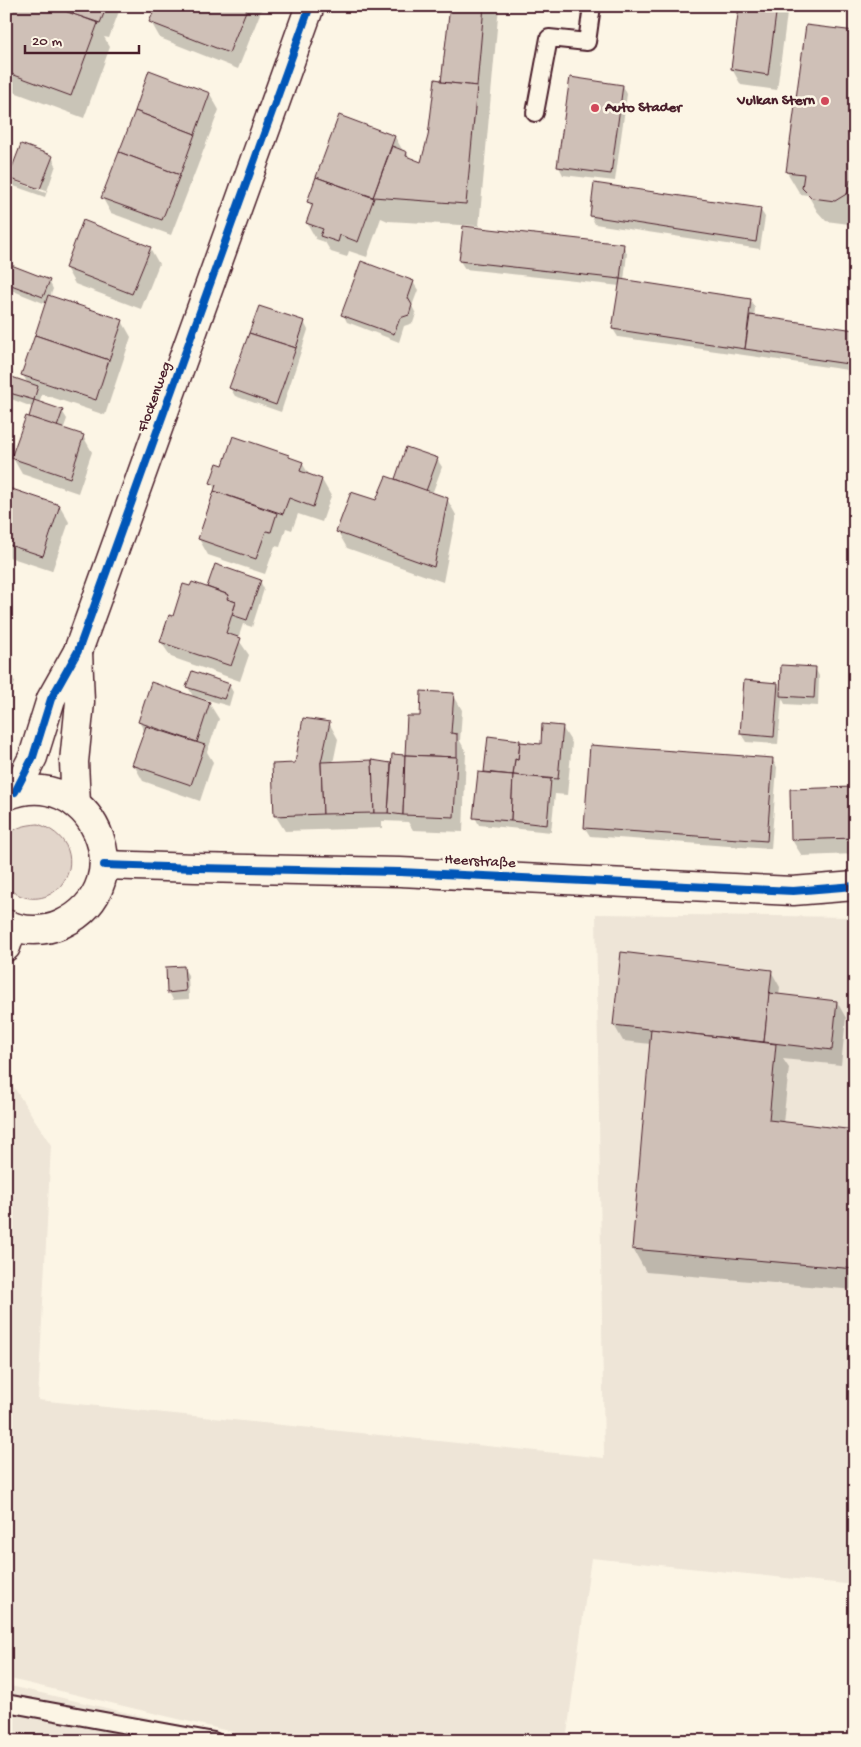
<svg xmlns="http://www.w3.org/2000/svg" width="861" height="1747" viewBox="0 0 861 1747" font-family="'Gochi Hand',sans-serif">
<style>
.built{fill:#eee5d7}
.green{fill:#e2d5ca;stroke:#967a7a}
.shadow{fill:#0003;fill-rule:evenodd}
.building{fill:#cfc0b7;stroke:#4a1f2b}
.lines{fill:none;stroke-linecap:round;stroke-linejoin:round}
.lane-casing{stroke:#4a1f2b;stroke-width:20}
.street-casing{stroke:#4a1f2b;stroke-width:31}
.secondary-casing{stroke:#4a1f2b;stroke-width:31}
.lane{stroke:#fcf5e5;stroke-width:16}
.street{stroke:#fcf5e5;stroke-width:28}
.secondary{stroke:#fcf5e5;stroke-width:28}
.cycleway-casing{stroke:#fcf5e5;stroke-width:11}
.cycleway{stroke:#0057b8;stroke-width:8}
.poi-dot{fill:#d1495b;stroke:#fcf5e5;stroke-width:2}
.labels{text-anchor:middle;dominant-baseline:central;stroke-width:5;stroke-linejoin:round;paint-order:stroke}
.poi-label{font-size:15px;font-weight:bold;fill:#4a1f2b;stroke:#fcf5e5;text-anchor:end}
.street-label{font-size:15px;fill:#4a1f2b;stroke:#fcf5e5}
</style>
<rect width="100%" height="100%" fill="#fcf5e5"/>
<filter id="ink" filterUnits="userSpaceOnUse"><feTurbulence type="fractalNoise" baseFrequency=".02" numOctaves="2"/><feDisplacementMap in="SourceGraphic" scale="10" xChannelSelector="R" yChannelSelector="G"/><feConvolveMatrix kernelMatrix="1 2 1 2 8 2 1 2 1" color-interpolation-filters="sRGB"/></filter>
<g filter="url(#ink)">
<g class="built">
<polygon points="596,914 855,917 855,1585 591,1558 566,1741 270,1741 6,1678 6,1075 51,1145 38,1400 604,1458"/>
<polygon points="6,1685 211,1732 244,1741 6,1741"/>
</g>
<path class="green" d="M38 824C103 846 56 928 6 887V836C16 827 25 825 38 824Z"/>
<g class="shadow">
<polygon points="6,6 121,6 109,38 104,37 110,47 84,118 6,89"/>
<polygon points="157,6 263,6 238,69 160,38 151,22"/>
<polygon points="451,6 499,6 479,226 388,221 381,218 367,257 349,251 347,257 331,252 325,242 316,239 307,223 312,208 309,202 340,117 395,137 403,151 407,153 411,159 422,164 429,136 436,81 443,81"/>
<polygon points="500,6 579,6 579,13"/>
<polygon points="741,6 788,6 777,90 741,85 732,69"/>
<polygon points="855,32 855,220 849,224 826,221 817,211 808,195 800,194 787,172"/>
<polygon points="623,86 627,94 615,181 563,175 559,167"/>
<polygon points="210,94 219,110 171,235 111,213 102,197"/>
<path d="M52 157 56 165 45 197 14 186 9 178ZM14 179 46 190V193L14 181Z"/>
<polygon points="760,209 765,217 760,249 595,224 591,216"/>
<polygon points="623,245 627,253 624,281 750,300 755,308 754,317 855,331 855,371 618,337 613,329 620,286 465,269 460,261"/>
<polygon points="150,248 159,264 141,309 75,284 66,268"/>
<polygon points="6,265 49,281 53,289 50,297 122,321 131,337 105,415 42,394 39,403 62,411 67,419 63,430 83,436 92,452 78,493 22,474 13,458 32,419 32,407 6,397 6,377 28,384 23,375 46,304 6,288"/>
<polygon points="413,282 418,290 412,306 416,314 413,323 404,326 399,342 347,322 343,314"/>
<polygon points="304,322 308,330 281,412 235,396 230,388"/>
<polygon points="290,459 302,463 310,476 322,480 331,496 322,522 298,514 292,530 286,528 280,547 275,546 265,574 208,555 199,539 215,490 212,483 224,467"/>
<polygon points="437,459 442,467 432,494 447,499 456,515 443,582 347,548 338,532 377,502 397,481 396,479"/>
<polygon points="6,491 60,506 69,522 52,571 6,556"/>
<polygon points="260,581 264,589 252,627 243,624 238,639 249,655 240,681 171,657 161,642 174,617 210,590 209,587"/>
<polygon points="6,618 9,622 6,629"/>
<polygon points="6,666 15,682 6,709"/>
<polygon points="815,668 819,676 818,706 785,704 782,698 778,744 746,742 741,734 778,684 781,690"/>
<polygon points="229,685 233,692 229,706 198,697 198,699 209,703 219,719 207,752 213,762 200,801 143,781 134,765 145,732 139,722 194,698 188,687"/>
<polygon points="453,694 462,710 460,741 466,752 463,832 413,830 408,822 382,821 382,828 285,831 275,815 296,764 329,723 338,739 333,763 372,762 392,764 406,756 421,717"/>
<polygon points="562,727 572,743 567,795 555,794 551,832 479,825 475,817 486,774 489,738 519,741 521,744 542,746"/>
<polygon points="772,759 777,767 771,849 590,836 585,828"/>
<polygon points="855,789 855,854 802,856 792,840 791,790"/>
<polygon points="183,967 188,975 189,999 173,1000 169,992"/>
<polygon points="771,971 780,987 779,996 837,1002 846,1018 841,1065 783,1059 789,1068 783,1123 855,1131 855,1290 646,1272 633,1249 651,1044 623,1041 614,1025"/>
</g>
<g class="building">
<polygon points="6,6 52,6 98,23 71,96 6,72"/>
<polygon points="52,6 76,6 73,14"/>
<polygon points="76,6 107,6 100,23 73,14"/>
<polygon points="156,6 248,6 229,53 149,22"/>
<polygon points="450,6 484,6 477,86 441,82"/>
<polygon points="739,6 777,6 768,75 731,69"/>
<polygon points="806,25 855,31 855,180 850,180 848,193 835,201 812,198 802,188 804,174 786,172"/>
<polygon points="149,70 210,93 195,134 135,111"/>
<polygon points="570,77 623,85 611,174 557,167"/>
<polygon points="435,79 441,80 441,82 477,86 466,204 373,197 392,146 407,152 406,156 421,162 428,136"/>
<polygon points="135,111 195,134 180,175 119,152"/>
<polygon points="339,115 395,136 373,197 316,177"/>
<polygon points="21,144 53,156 40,189 8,178"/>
<polygon points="119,152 180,175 162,220 101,198"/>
<polygon points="316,177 374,198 358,242 340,235 338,242 320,236 323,229 306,223 313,204 307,202"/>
<polygon points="594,183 761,208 756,242 590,216"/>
<polygon points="83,220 151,247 132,294 65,268"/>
<polygon points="463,226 624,244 620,279 459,261"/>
<polygon points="361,261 414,281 408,298 412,305 409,315 400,318 394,334 341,315"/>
<polygon points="6,263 50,280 43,297 6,283"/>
<polygon points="620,279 751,299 745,349 612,329"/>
<polygon points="48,295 123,320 109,360 35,335"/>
<polygon points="259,306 305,321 296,348 249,333"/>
<polygon points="750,315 855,330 855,365 745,349"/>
<polygon points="249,333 296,348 276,405 229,388"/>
<polygon points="35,335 109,360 96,400 21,375"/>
<polygon points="6,375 38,386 34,400 6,392"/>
<polygon points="34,400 63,410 57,427 29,417"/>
<polygon points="26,416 84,435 70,478 11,458"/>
<polygon points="233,436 289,455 289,457 303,462 300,471 322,479 313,507 289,498 283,514 214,491 216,485 210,483 217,463 223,465"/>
<polygon points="406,447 438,458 426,491 395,479"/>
<polygon points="386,476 448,498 434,567 336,532 351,492 376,500"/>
<polygon points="6,487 60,505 43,556 6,544"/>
<polygon points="214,491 277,513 271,532 266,531 256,559 198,539"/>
<polygon points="215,564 261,580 247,620 232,615 236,602 227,599 229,595 207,587"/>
<polygon points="192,582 229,595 227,599 236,602 226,633 241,638 231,666 160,642 169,615 173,616 183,584 190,586"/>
<polygon points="781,665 816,667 814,698 780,696"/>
<polygon points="192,671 230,684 224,699 186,687"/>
<polygon points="744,680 778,683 774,737 740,734"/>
<polygon points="151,682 210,702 197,742 138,722"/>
<polygon points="421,691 454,693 451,733 457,734 457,757 405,755 407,716 420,716"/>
<polygon points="303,718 330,722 321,762 323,814 274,816 272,764 295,763"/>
<polygon points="542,724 563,726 558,779 513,775 515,759 518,760 520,742 541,744"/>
<polygon points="146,726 205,745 191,785 132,765"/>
<polygon points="488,736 520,740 518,760 515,759 513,775 484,772"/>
<polygon points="590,745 773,758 767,841 584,828"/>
<polygon points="392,754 405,755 403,815 388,813"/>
<polygon points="405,755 457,757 454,817 403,815"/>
<polygon points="372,760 374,813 323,814 321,762"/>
<polygon points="372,760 391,763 388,813 374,813"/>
<polygon points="478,772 513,775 511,821 473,818"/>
<polygon points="513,775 551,779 547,825 511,821"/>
<polygon points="853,787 855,838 791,840 790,789"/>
<polygon points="621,952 772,970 764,1042 613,1025"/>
<polygon points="184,966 186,991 167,993 166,967"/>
<polygon points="769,993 837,1001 832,1050 764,1042"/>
<polygon points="651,1029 776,1044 769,1120 855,1130 855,1269 632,1249"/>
<polygon points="6,1733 122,1741 6,1741"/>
</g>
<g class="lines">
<defs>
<g id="lane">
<polyline points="535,113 549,38 587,42 592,6"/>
<polyline points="6,1703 214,1741"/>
</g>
<g id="street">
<polyline points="15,792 33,757 51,699 78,651 310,6"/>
<polyline points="76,804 74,762 80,702 78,651"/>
<polyline points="6,947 13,927"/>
</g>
<g id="secondary">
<path d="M6 796C89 761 147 883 62 924 45 932 23 932 6 924"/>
<polyline points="104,865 196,868 400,872 793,891 855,886"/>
</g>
</defs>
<use href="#lane" class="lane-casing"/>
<use href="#street" class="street-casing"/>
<use href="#secondary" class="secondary-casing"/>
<use href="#lane" class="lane"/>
<use href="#street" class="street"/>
<use href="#secondary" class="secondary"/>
<defs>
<g id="cycleway">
<polyline points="15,792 33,757 51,699 78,651 310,6"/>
<polyline points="104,865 196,868 400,872 793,891 855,886"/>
</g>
</defs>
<use href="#cycleway" class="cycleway-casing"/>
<use href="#cycleway" class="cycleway"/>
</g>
</g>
<g class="poi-dot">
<circle cx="825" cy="101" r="5"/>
<circle cx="595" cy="108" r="5"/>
</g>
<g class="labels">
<g class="poi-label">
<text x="815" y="101">Vulkan Stern</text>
<text x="605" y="108" text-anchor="start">Auto Stader</text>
</g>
<g class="street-label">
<text transform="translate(155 397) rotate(-70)">Flockenweg</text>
<text transform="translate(480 862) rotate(3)">Heerstraße</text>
</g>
</g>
<rect width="861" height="1747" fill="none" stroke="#fcf5e5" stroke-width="25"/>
<rect x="12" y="12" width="836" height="1722" fill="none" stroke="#4a1f2b" stroke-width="2" filter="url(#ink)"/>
<path d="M25 45v8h114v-8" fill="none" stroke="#4a1f2b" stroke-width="2.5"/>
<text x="32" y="45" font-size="15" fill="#4a1f2b" stroke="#fcf5e5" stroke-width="4" paint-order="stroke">20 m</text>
</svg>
